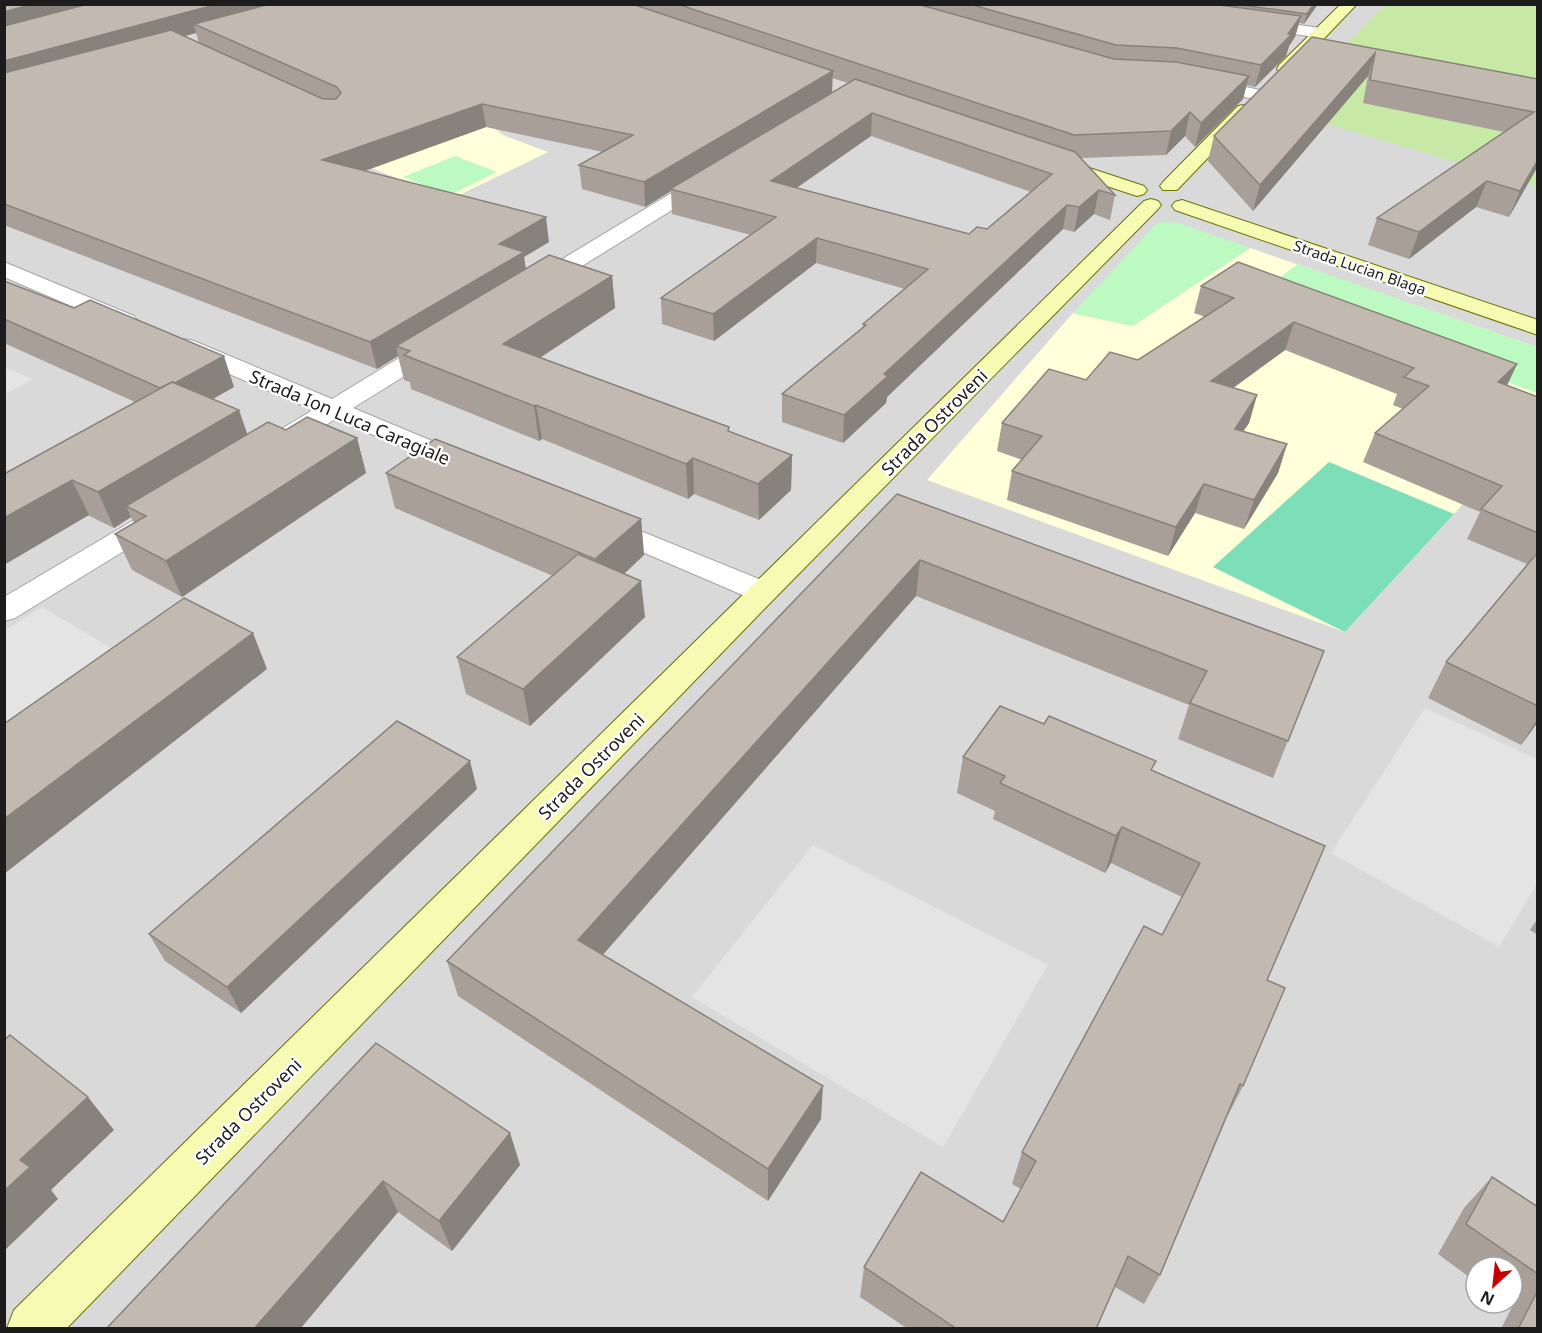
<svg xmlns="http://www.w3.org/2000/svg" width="1542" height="1333" viewBox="0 0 1542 1333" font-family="'Noto Sans',sans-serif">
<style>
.residential{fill:#dad9d9;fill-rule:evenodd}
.education{fill:#ffffd9}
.grass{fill:#c7e9a5}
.park{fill:#bcfac1}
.pitch{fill:#7ddfb9}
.parking{fill:#e4e4e4}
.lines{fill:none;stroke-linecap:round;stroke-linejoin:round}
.street-casing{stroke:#a3a3a3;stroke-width:2}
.secondary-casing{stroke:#677303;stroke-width:2}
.street{fill:#fff;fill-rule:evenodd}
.secondary{fill:#f6fab3;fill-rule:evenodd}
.wall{fill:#a79f98;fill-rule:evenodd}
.shaded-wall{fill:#88827c}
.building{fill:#c2b9b1;stroke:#88827c;stroke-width:1.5;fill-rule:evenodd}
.labels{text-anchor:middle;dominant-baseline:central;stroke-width:4.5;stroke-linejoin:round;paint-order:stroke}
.far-street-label{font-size:15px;fill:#1c1c1c;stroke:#fff}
.street-label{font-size:18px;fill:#1c1c1c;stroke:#fff}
</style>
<rect width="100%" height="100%" fill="#eeeae1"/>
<path class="residential" d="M5 5H1537V1328H5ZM1476 1267H1512V1303H1476Z"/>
<g class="education">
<polygon points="454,97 503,135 548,152 451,199 312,145"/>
<polygon points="1250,248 1537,347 1537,418 1454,514 1345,632 927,480 1073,313 1133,326"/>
</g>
<polygon class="grass" points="1385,5 1537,5 1537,186 1280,110"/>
<g class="park">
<polygon points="455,156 497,172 450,195 403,177"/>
<polygon points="1163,222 1178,223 1250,248 1132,326 1073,313 1156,224"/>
<polygon points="1298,264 1537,347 1537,393 1259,293"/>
</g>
<polygon class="pitch" points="1329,462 1454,514 1345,632 1213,567"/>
<g class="parking">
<polygon points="6,368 33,379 5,394"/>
<polygon points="42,607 142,666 5,760 5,630"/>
<polygon points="1425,708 1537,759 1537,884 1499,947 1331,853"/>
<polygon points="813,845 1048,965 943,1147 692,997"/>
</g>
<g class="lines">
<defs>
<g id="street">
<polygon points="1252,19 1321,28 1329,33 1321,38 1246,27 1244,24 1246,21"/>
<polygon points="1202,78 1265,91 1268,95 1265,99 1259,100 1196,87 1193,83 1196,79"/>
<polygon points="710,172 717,174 720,178 717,182 542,291 534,293 526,291 523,286 526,281 703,174"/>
<polygon points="4,262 134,316 138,321 134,326 126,328 118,326 4,277"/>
<path d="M439 337 448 339 451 344 448 349 353 408 473 458 477 464 473 470 463 472 335 419C316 431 290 456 266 450L263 444 266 438 313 410 176 351 173 346 176 341 185 339 194 341 332 399 430 339Z"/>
<polygon points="156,510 166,513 171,519 166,525 15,618 4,621 4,597 146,513"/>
<polygon points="601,515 774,585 778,592 774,599 763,602 752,599 591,530 586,524 591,518"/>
</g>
<g id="secondary">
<polygon points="1341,4 1357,4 1291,73 1279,73 1277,69 1279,65"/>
<polygon points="1244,105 1250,106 1253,110 1250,114 1177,190 1163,190 1160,186 1163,182 1238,106"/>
<polygon points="1056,157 1144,186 1147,190 1144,194 1137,196 1049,167 1046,163 1049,159"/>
<polygon points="1151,199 1158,201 1161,205 1158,209 774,599 67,1328 7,1328 14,1310 1144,201"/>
<polygon points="1182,200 1538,320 1538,335 1175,210 1172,206 1175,202"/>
</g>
</defs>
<use href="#street" class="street-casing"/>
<use href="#secondary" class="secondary-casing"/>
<use href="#street" class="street"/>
<use href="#secondary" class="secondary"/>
</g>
<g class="wall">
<path d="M4 4H1212L1227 6V4H1318L1304 24 1299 23 1295 37 1289 46 1286 56 1255 87 1246 85 1243 99 1195 147 1185 136 1166 155 1081 158 1115 195 1110 220 1094 214 1074 232 1063 229 887 397 886 403 843 443 782 422V394L863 327V324L905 289 816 263 714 341 662 324 661 298 751 235 672 214 671 191 645 207 582 189 579 165 603 152 486 127 365 171 549 242 524 257 526 269 612 276 615 308 540 358 730 432 792 455 791 490 759 520 694 494 688 499 542 439 539 441 411 389 410 382 404 380 398 356 377 369 4 225ZM196 33 199 43 185 36ZM832 78 848 83 832 93ZM871 136 1031 192 987 229 969 234 797 188Z"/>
<polygon points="1312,37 1538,79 1538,166 1509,217 1476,207 1409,259 1368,245 1377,218 1504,132 1363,103 1368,76 1253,211 1208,161 1214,136"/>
<polygon points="4,281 234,387 213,399 248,434 286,430 357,438 366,473 182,597 132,570 115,534 134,523 131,517 114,528 4,474 135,402 4,343"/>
<polygon points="1201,286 1517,364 1507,385 1538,397 1538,722 1521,745 1428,698 1446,662 1527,564 1467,539 1480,512 1363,462 1375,433 1403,409 1393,405 1397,394 1285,350 1233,388 1257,395 1249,423 1243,431 1287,444 1278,473 1244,529 1195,513 1168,556 1007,500 1012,471 1022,460 997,451 1002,423 1086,380 1138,360 1205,317 1194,313"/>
<polygon points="386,473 641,519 644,555 624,574 645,617 530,726 466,694 457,657 553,576 395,508"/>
<polygon points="897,494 1324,651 1273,778 1178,739 1189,705 916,596 603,955 821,1119 768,1201 458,996 447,961"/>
<polygon points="963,757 1153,771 1267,980 1243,1086 1226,1119 1160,1275 1144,1304 1115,1287 1096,1329 908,1329 860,1297 864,1267 1003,1222 1021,1189 1012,1184 1022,1152 1162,935 1182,897 1111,863 1105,873 993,819 995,811 957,793"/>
<polygon points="477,789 241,1013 165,961 149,934"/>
<polygon points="1538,918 1538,935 1530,930"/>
<polygon points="376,1043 510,1133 520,1165 452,1251 398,1212 300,1329 106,1329"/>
<polygon points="1492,1177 1538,1207 1538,1329 1501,1329 1512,1307 1505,1303 1512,1303 1512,1267 1476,1267 1476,1282 1438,1254 1464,1208"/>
</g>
<g class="shaded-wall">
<polygon points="33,4 120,4 4,35 4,12"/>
<polygon points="218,4 300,4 194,24 196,33 4,85 4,61"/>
<polygon points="1314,4 1318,4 1304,24 1307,14"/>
<polygon points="1301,16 1295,37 1289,46 1286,56 1255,87 1261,65 1288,34"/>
<polygon points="1375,53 1368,76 1253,211 1260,185"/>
<polygon points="833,71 832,94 670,189 671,191 645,207 644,182"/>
<polygon points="1249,76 1243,99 1195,147 1201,123"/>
<polygon points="482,104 486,127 328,184 322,160"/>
<polygon points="1190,112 1185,136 1166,155 1171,131"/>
<polygon points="872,113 871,136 771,205 771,181"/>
<polygon points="1538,160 1538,166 1509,217 1520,191"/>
<polygon points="1487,181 1476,207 1409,259 1419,232"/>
<polygon points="1099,190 1094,214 1074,232 1079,207"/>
<polygon points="1067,205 1063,229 887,397 886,403 843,443 844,415 884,374"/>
<polygon points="546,217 549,242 524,257 527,278 396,346 398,356 377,369 370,342 499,244"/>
<polygon points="817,238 816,263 714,341 713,314"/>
<polygon points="612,276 615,308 509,378 503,344"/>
<polygon points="1294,322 1285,350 1203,410 1211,381"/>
<polygon points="224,356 234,387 175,420 163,389"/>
<polygon points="1517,364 1504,392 1498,382"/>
<polygon points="1257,395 1249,423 1226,457 1235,429"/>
<polygon points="536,405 542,439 539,441 534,406"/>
<polygon points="239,410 251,445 126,506 131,517 114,528 98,492"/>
<polygon points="357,438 366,473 182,597 166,561"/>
<polygon points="1287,444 1278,473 1244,529 1254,500"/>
<polygon points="792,455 791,490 759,520 758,484"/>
<polygon points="693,458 694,494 688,499 686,464"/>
<polygon points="72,480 89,515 4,565 4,518"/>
<polygon points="1204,484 1195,513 1168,556 1176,527"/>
<polygon points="641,519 644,555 600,596 595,559"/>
<polygon points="920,560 916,596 585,975 578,940"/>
<polygon points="641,581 645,617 530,726 523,689"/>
<polygon points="253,633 267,669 4,874 4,819"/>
<polygon points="1538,718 1538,722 1521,745"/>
<polygon points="470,761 477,789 241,1013 227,987"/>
<polygon points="1122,827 1111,863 1105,873 1116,836"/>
<polygon points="823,1086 821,1119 768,1201 768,1169"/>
<polygon points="88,1097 114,1130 51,1190 58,1199 4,1251 4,1191 20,1160"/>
<polygon points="510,1133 520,1165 452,1251 439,1221"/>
<polygon points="383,1181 398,1212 300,1329 254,1329"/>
</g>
<g class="building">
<polygon points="4,4 33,4 4,12"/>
<polygon points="88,4 218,4 4,61 4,26"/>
<polygon points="270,4 632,4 833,71 644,182 579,165 633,135 482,104 322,160 546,217 499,244 524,252 370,342 4,204 4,73 171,30 323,99 336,99 341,93 337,87 194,24"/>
<polygon points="677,4 917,4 1114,59 1176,62 1249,76 1201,123 1190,112 1171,131 1074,135"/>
<polygon points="969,4 1212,4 1301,16 1288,34 1292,34 1261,65 1177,48 1116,45"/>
<polygon points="1235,4 1314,4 1307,14"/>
<polygon points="1312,37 1538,79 1538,160 1520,191 1487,181 1419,232 1377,218 1534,112 1370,80 1375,53 1260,185 1214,136"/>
<path d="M855 79 1075 152 1115 195 1099 190 1079 207 1067 205 884 374 888 376 844 415 782 394 866 325 863 324 928 269 817 238 713 314 661 298 776 217 670 189ZM872 113 1052 174 987 229 977 227 969 234 771 181Z"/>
<polygon points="549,255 612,276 503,344 729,427 728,431 792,455 758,484 693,458 686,464 536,405 534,406 404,355 410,351 396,346"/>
<polygon points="1238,262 1517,364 1498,382 1538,397 1538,533 1481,509 1502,486 1375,433 1429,386 1404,377 1414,368 1294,322 1211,381 1257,395 1235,429 1287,444 1254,500 1204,484 1176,527 1012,471 1042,436 1002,423 1049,369 1086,380 1110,352 1138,360 1234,298 1201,286"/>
<polygon points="4,281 74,308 90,300 224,356 175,383 172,382 160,388 4,319"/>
<polygon points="172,382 239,410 98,492 72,480 4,518 4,474"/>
<polygon points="307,417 357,438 166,561 115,534 146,516 126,506 268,422 286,430"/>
<polygon points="435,439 641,519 595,559 386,473"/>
<polygon points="897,494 1324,651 1288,741 1190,703 1207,671 920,560 578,940 823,1086 768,1169 447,961"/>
<polygon points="1538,552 1538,706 1446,662"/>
<polygon points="578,554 641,581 523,689 457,657"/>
<polygon points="184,598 253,633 4,819 4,724"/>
<polygon points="1000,706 1044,724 1049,716 1156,761 1151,770 1325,846 1267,980 1285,988 1243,1086 1240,1084 1160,1275 1128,1256 1096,1329 957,1329 864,1267 921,1172 1003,1222 1036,1161 1022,1152 1144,926 1162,935 1200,863 1122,827 1116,836 1000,783 1005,776 963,757"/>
<polygon points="397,721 470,761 227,987 149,934"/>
<polygon points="10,1035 88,1097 20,1160 30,1167 4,1191 4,1040"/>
<polygon points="376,1043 510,1133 439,1221 383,1181 254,1329 106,1329"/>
<polygon points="1492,1177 1538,1207 1538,1274 1466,1224"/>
<polygon points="1538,1290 1538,1329 1518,1329"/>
</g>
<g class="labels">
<g class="far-street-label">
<text transform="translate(1360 267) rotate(19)">Strada Lucian Blaga</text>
</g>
<g class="street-label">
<text transform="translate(350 417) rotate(23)">Strada Ion Luca Caragiale</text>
<text transform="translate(934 422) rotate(-45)">Strada Ostroveni</text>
<text transform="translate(591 766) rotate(-45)">Strada Ostroveni</text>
<text transform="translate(248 1111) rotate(-45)">Strada Ostroveni</text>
</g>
</g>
<rect width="1542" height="1333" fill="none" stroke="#1c1c1c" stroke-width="12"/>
<g transform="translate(1494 1285) rotate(207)"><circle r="28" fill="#ffffff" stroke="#a4a4a4" stroke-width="1.5"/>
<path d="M0-4.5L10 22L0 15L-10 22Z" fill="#c80000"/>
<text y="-9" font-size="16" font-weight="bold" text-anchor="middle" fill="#1c1c1c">N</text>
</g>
</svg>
